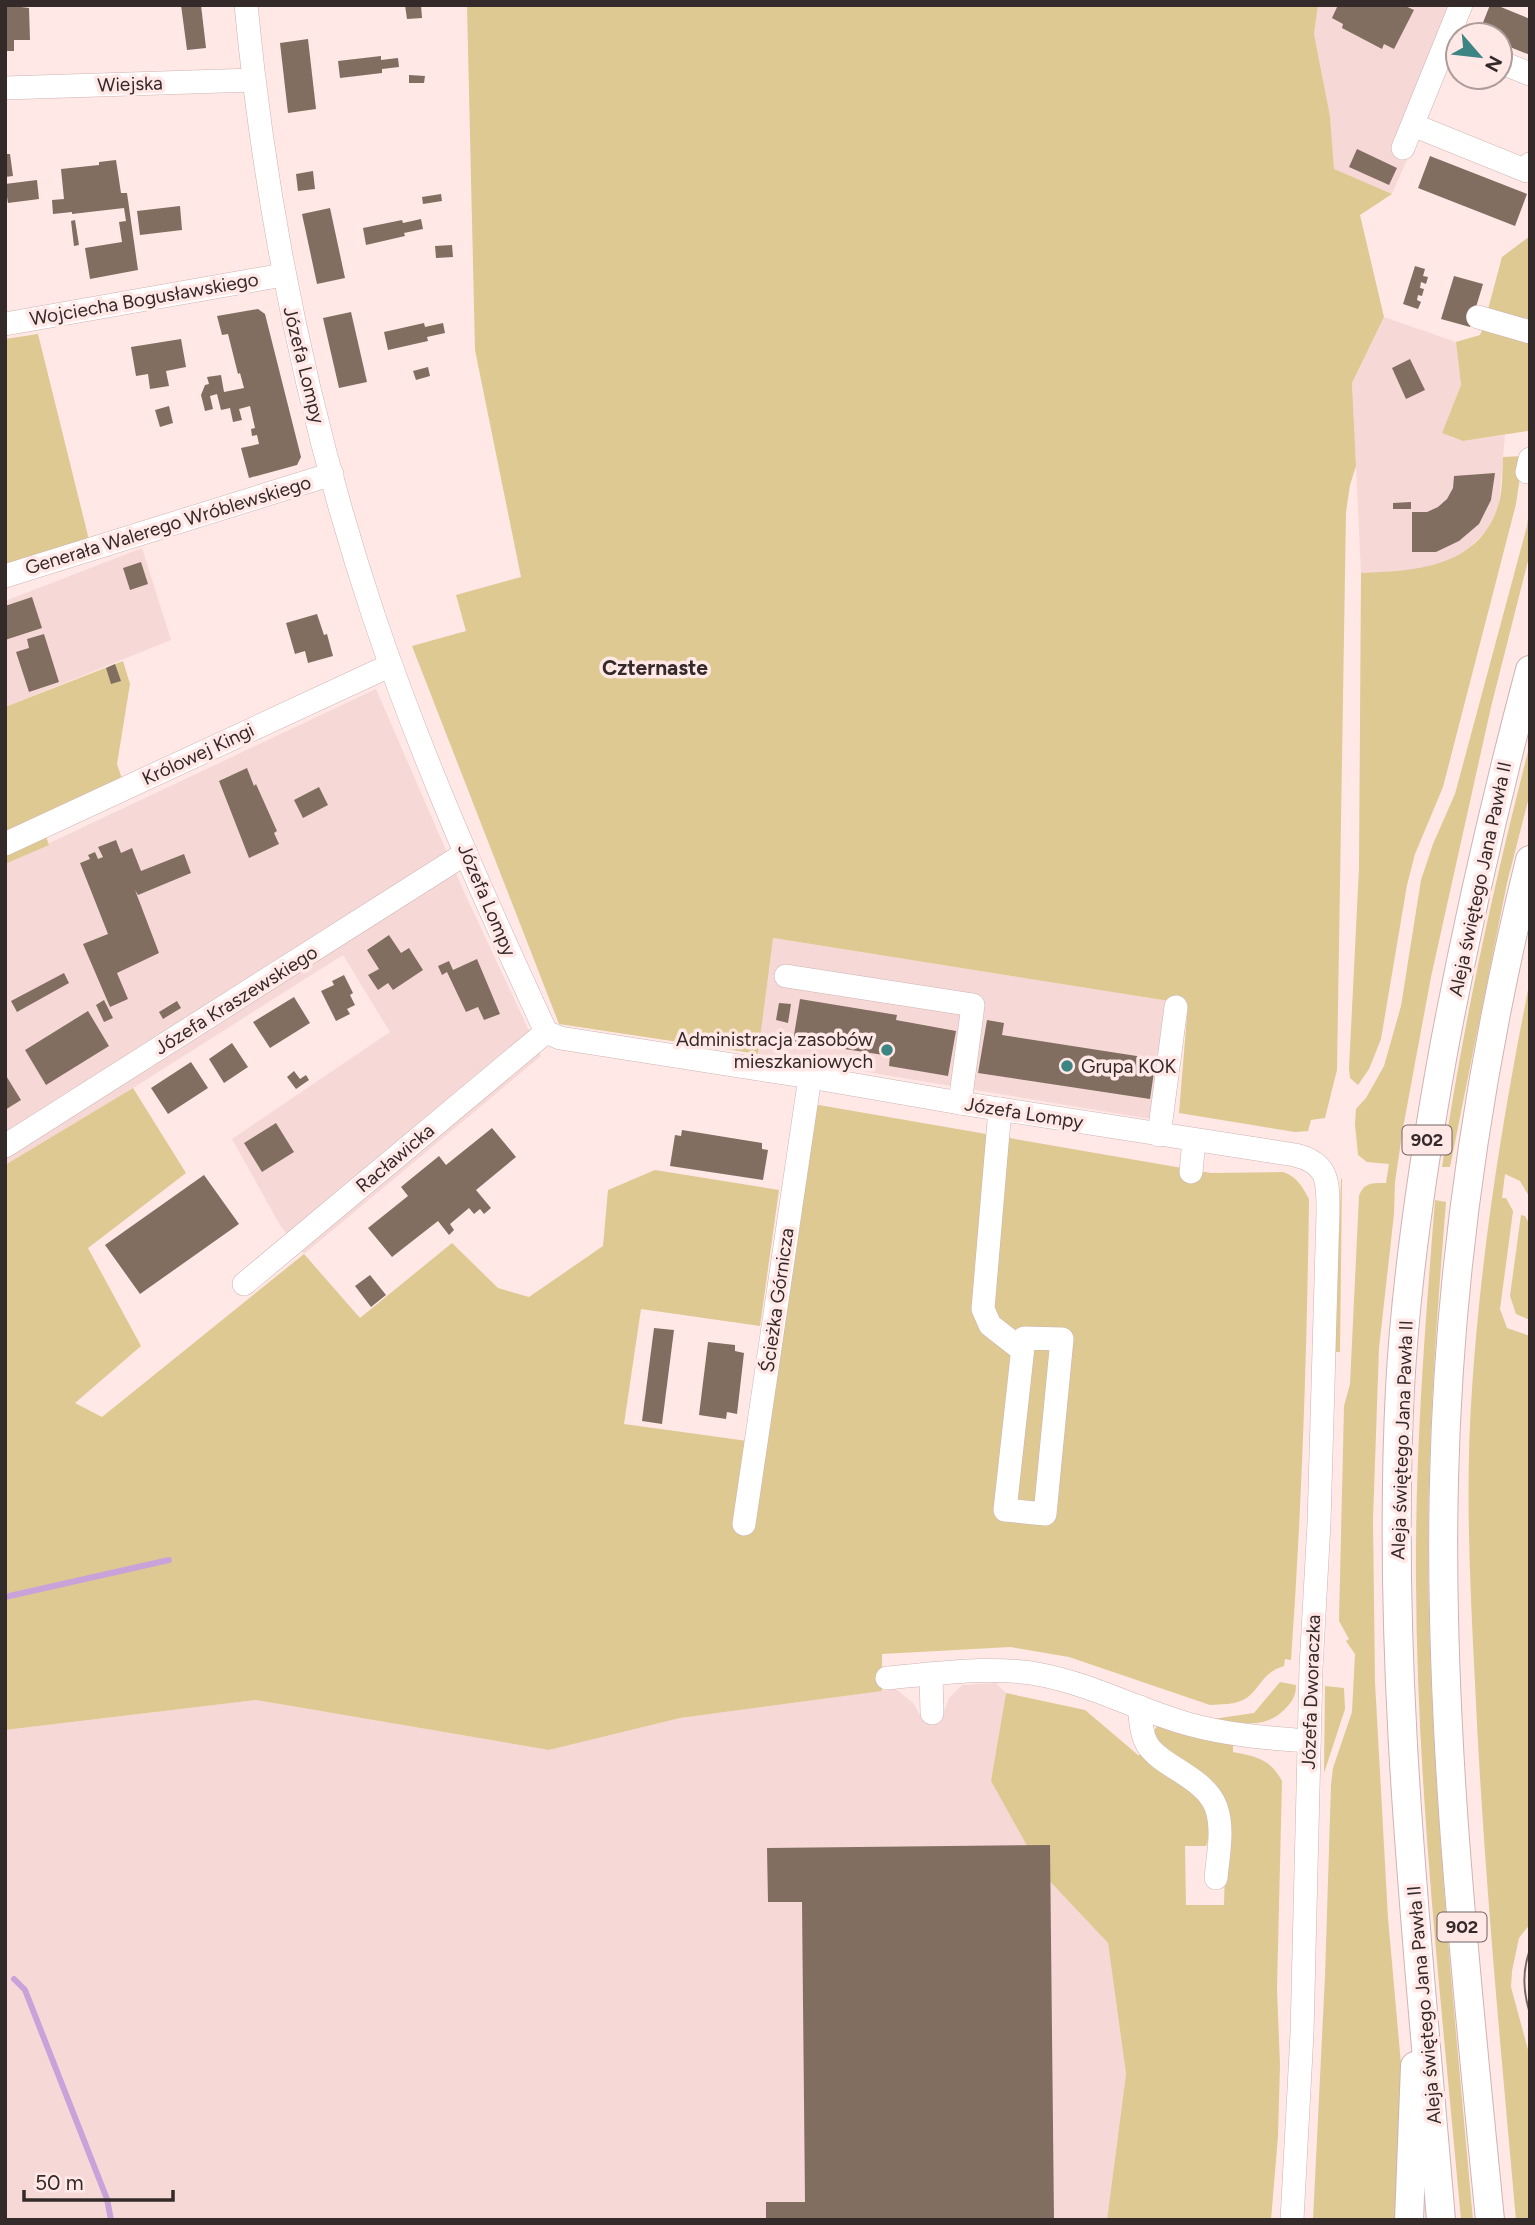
<svg xmlns="http://www.w3.org/2000/svg" width="1535" height="2225" viewBox="0 0 1535 2225" font-family="Figtree,sans-serif">
<style>
.built{fill:#f6d9d7}
.green{fill:#dec992}
.lines{fill:none;stroke-linecap:round;stroke-linejoin:round}
.stream{stroke:#c9a2da;stroke-width:6}
.building{fill:#816e61}
.minor-casing{stroke:#ceb3b2;stroke-width:24}
.major-casing{stroke:#ceb3b2;stroke-width:30}
.minor{stroke:#fff;stroke-width:23}
.major{stroke:#fff;stroke-width:28}
.tram{stroke:#776968;stroke-width:2}
.poi-dot{fill:#3d8582;stroke:#ffe8e6;stroke-width:2.5}
.labels{text-anchor:middle;dominant-baseline:central;stroke-width:7;stroke-linejoin:round;paint-order:stroke}
.shield{fill:#ffe8e6;stroke:#716362;stroke-width:2}
.shield-label{font-size:18px;font-weight:bold;fill:#342a29}
.street-label{font-size:19px;fill:#342a29;stroke:#ffe8e6}
.poi-label{font-size:19px;fill:#342a29;stroke:#ffe8e6;text-anchor:end}
.neighbourhood-label{font-size:21px;font-weight:bold;fill:#342a29;stroke:#ffe8e6}
</style>
<rect width="100%" height="100%" fill="#ffe8e6"/>
<g class="built">
<polygon points="1318,5 1453,5 1415,141 1392,194 1334,170 1330,116 1314,34"/>
<polygon points="1384,317 1456,342 1461,385 1442,433 1463,441 1505,435 1499,505 1487,530 1467,550 1439,565 1407,572 1361,573 1352,383"/>
<polygon points="142,548 171,640 5,707 5,601"/>
<polygon points="376,689 465,894 541,1056 304,1254 281,1227 232,1139 390,1032 343,955 133,1088 5,1165 5,864"/>
<polygon points="772,938 1188,1004 1169,1122 758,1054"/>
<polygon points="996,1683 1006,1693 991,1781 1042,1873 1108,1943 1126,2074 1107,2220 5,2220 5,1730 256,1700 549,1750 680,1718 896,1689 914,1704 920,1715 942,1716 949,1698 962,1685"/>
</g>
<g class="green">
<polygon points="467,5 1318,5 1314,34 1330,116 1334,169 1392,194 1360,215 1384,317 1352,383 1356,466 1350,485 1346,512 1337,1070 1325,1118 1311,1120 1308,1131 1295,1132 1179,1113 1188,1004 773,938 758,1054 559,1024 412,646 466,631 456,595 521,577 475,350"/>
<polygon points="1530,236 1530,326 1487,313 1502,257"/>
<polygon points="1483,328 1530,341 1530,425 1528,431 1463,441 1442,433 1461,385 1456,342 1480,335"/>
<polygon points="38,334 90,544 5,568 5,339"/>
<path d="M1523 456 1516 504 1443 787 1415 854 1407 885 1381 1039 1369 1069 1358 1085 1350 1078 1349 1069 1359 868 1361 573C1415 571 1478 568 1498 506 1503 492 1502 473 1503 457Z"/>
<path d="M1530 502V553L1491 707 1431 977 1403 1128 1395 1182 1394 1214 1379 1348 1373 1520 1375 1682 1388 1918 1405 2109 1402 2220H1313L1325 1976 1331 1785 1333 1768 1352 1712 1355 1654 1346 1641 1349 1639 1339 1621 1344 1406 1350 1384 1359 1196C1364 1182 1373 1183 1386 1183L1389 1164 1367 1162 1358 1155 1355 1124 1356 1109 1366 1098 1384 1066 1401 1006 1421 880 1433 844 1455 794 1527 526Z"/>
<polygon points="123,661 130,684 117,764 123,782 40,820 49,845 5,864 5,707"/>
<path d="M1530 744V793L1507 883 1450 1167H1442C1463 1024 1494 883 1530 744Z"/>
<path d="M1530 980V1198L1520 1181 1505 1174 1502 1198H1506L1513 1211 1500 1309 1507 1328 1530 1336V1924L1519 1938 1512 1971 1511 1987 1530 2057V2220H1516C1500 2041 1483 1862 1475 1683 1470 1585 1465 1487 1472 1389 1481 1251 1503 1115 1530 980Z"/>
<path d="M133 1088 186 1173 88 1248 141 1346 75 1403 102 1417 304 1254 360 1318 452 1243 498 1288 529 1297 603 1246 608 1190 655 1170 779 1190 760 1326 641 1309 624 1424 762 1443 813 1104 1211 1173 1283 1172C1297 1177 1302 1186 1309 1199 1307 1352 1302 1506 1291 1660L1285 1659 1284 1666C1260 1673 1259 1693 1243 1700 1233 1705 1221 1704 1210 1705L1069 1657 1010 1647 882 1654V1691L680 1718 549 1750 256 1700 5 1730V1165Z"/>
<polygon points="1341,1179 1342,1179 1340,1352 1335,1352"/>
<path d="M1435 1200 1446 1202C1435 1339 1425 1476 1429 1614 1434 1816 1455 2018 1473 2220H1461C1442 2007 1417 1794 1416 1581 1415 1453 1425 1327 1435 1200Z"/>
<polygon points="1521,1215 1525,1216 1530,1225 1530,1320 1516,1314 1510,1296"/>
<path d="M1280 1682 1296 1685C1296 1696 1292 1702 1284 1710 1264 1730 1240 1722 1213 1719L1254 1713Z"/>
<polygon points="1325,1686 1344,1688 1345,1709 1324,1773"/>
<path d="M1006 1693 1085 1710 1138 1755H1146C1160 1766 1206 1799 1210 1815 1212 1826 1210 1836 1206 1846H1185L1186 1905H1224L1226 1832 1170 1755 1152 1734 1157 1726 1233 1742V1752C1257 1757 1269 1758 1282 1781L1277 1989 1280 2065 1278 2136 1271 2220H1107L1126 2074 1108 1943 1042 1873 991 1781Z"/>
</g>
<g class="lines">
<g class="stream">
<polyline points="5,1597 169,1560"/>
<polyline points="14,1979 25,1990 107,2199 111,2220"/>
</g>
</g>
<g class="building">
<polygon points="5,5 29,8 30,40 14,40 14,51 5,51"/>
<polygon points="181,5 201,5 206,48 187,50"/>
<polygon points="405,5 421,5 422,18 407,19"/>
<polygon points="1338,5 1403,5 1414,10 1394,49 1384,44 1382,49 1342,28 1343,24 1332,18"/>
<polygon points="1490,5 1496,5 1530,19 1530,55 1500,43 1500,35 1478,35"/>
<polygon points="308,39 316,109 288,113 280,43"/>
<polygon points="381,56 381,60 398,58 399,67 382,69 382,73 340,78 338,61"/>
<polygon points="409,75 425,76 424,83 409,83"/>
<polygon points="1357,149 1397,168 1389,185 1349,167"/>
<polygon points="5,154 10,154 13,176 5,177"/>
<polygon points="1430,156 1527,194 1515,226 1418,188"/>
<polygon points="116,160 121,193 127,193 138,270 90,279 85,248 122,242 119,222 126,221 124,208 72,214 72,212 53,214 52,200 64,199 61,169 99,165 99,162"/>
<polygon points="313,171 315,189 298,191 296,174"/>
<polygon points="37,180 39,199 8,203 5,184"/>
<polygon points="441,194 442,201 423,204 422,197"/>
<polygon points="180,206 182,230 140,235 137,211"/>
<polygon points="330,208 345,278 317,284 302,214"/>
<polygon points="421,219 423,229 404,233 405,236 366,245 363,228 402,220 403,223"/>
<polygon points="75,220 79,245 74,246 71,221"/>
<polygon points="452,245 453,257 436,258 435,246"/>
<polygon points="1415,266 1425,269 1423,276 1428,277 1426,284 1421,282 1420,288 1424,289 1422,296 1418,295 1417,300 1421,302 1418,309 1403,304"/>
<polygon points="1454,276 1483,284 1470,327 1441,319"/>
<polygon points="258,309 265,314 301,457 297,465 249,478 241,448 259,444 257,435 252,436 251,429 255,428 250,406 239,409 242,420 233,422 230,408 221,410 217,394 210,396 213,409 205,411 201,395 205,385 209,384 207,377 221,375 224,392 244,388 240,373 238,374 228,334 222,335 217,316"/>
<polygon points="351,312 367,382 339,388 323,318"/>
<polygon points="424,323 425,327 443,323 445,333 427,337 428,341 388,350 384,332"/>
<polygon points="181,339 186,367 166,371 169,386 150,389 148,374 136,376 131,347"/>
<polygon points="1410,359 1425,390 1406,399 1392,368"/>
<polygon points="428,367 430,376 416,380 413,371"/>
<polygon points="169,406 173,423 160,427 155,410"/>
<polygon points="1495,473 1491,500 1479,524 1459,541 1436,552 1412,552 1412,512 1427,512 1438,507 1447,499 1453,488 1454,476"/>
<polygon points="1411,502 1411,509 1393,509 1393,503"/>
<polygon points="141,562 148,584 130,590 123,568"/>
<polygon points="32,597 42,628 5,640 5,606"/>
<polygon points="317,614 324,635 327,634 333,656 308,663 305,651 295,654 286,623"/>
<polygon points="44,634 59,682 29,692 16,652 29,648 27,639"/>
<polygon points="115,664 121,681 111,684 106,668"/>
<polygon points="247,768 254,786 256,784 277,831 274,833 279,844 249,858 219,781"/>
<polygon points="319,787 328,805 303,818 294,800"/>
<polygon points="116,840 121,853 132,848 141,871 184,854 191,873 138,895 135,890 159,953 117,973 128,999 110,1007 83,944 108,934 80,863 90,859 88,855 95,852 98,859 103,857 98,847"/>
<polygon points="389,935 401,953 409,948 423,970 393,990 388,983 378,990 368,975 379,969 367,950"/>
<polygon points="477,959 500,1014 484,1020 478,1007 466,1012 447,972 442,975 438,966 449,961 453,970"/>
<polygon points="64,973 69,983 17,1012 11,1001"/>
<polygon points="344,975 353,993 350,995 355,1005 347,1009 350,1014 336,1021 321,991 334,985 332,981"/>
<polygon points="294,997 310,1023 270,1048 253,1022"/>
<polygon points="800,999 897,1015 896,1020 956,1031 948,1076 889,1066 890,1056 793,1041"/>
<polygon points="104,1000 113,1018 104,1022 96,1005"/>
<polygon points="177,1001 181,1008 163,1019 159,1012"/>
<polygon points="779,1003 791,1004 788,1023 776,1020"/>
<polygon points="88,1011 109,1046 46,1085 25,1050"/>
<polygon points="987,1020 1004,1023 1002,1035 1156,1059 1150,1099 978,1073"/>
<polygon points="232,1043 248,1067 224,1083 209,1059"/>
<polygon points="191,1062 208,1088 168,1114 151,1088"/>
<polygon points="294,1071 300,1079 306,1075 309,1080 296,1089 287,1077"/>
<polygon points="5,1074 21,1100 5,1110"/>
<polygon points="276,1123 294,1152 262,1172 244,1143"/>
<polygon points="492,1128 516,1157 476,1190 491,1208 484,1214 480,1209 474,1214 469,1208 450,1224 454,1230 449,1235 438,1221 392,1257 368,1228 408,1196 401,1187 407,1182 439,1156 446,1165"/>
<polygon points="682,1130 762,1143 762,1149 768,1150 763,1180 670,1166 675,1135 681,1136"/>
<polygon points="204,1175 239,1224 140,1294 105,1245"/>
<polygon points="370,1275 386,1295 371,1307 355,1286"/>
<polygon points="654,1328 674,1330 662,1424 642,1421"/>
<polygon points="708,1342 735,1345 735,1351 744,1353 737,1414 727,1412 726,1419 699,1415"/>
<polygon points="1050,1845 1054,2220 766,2220 766,2202 805,2202 802,1902 768,1902 767,1848"/>
</g>
<g class="lines">
<defs>
<g id="minor">
<path d="M246 5C266 214 308 419 374 617 422 759 483 896 546 1032L560 1038 810 1077 960 1103 1295 1155C1329 1163 1328 1182 1328 1212L1319 1523 1311 1668 1302 2033 1292 2220"/>
<polyline points="1500,62 1530,74"/>
<polyline points="5,88 254,80"/>
<polyline points="1413,125 1527,171 1530,164"/>
<polyline points="1403,148 1461,5"/>
<polyline points="1478,317 1530,332"/>
<polyline points="5,324 283,275"/>
<polyline points="1527,472 1530,459"/>
<polyline points="5,576 332,474"/>
<polyline points="5,844 391,665"/>
<polyline points="786,976 973,1005 960,1103"/>
<polyline points="1000,1109 983,1309 990,1325 1022,1350"/>
<polyline points="1159,1135 1176,1007"/>
<polyline points="5,1146 466,853"/>
<polyline points="1191,1172 1194,1140"/>
<polyline points="244,1284 546,1032"/>
<polygon points="1024,1338 1062,1339 1045,1514 1005,1510"/>
<polyline points="744,1524 810,1077"/>
<polyline points="931,1675 932,1713"/>
<path d="M887 1678C936 1674 994 1665 1042 1675 1093 1685 1138 1710 1188 1724 1227 1735 1268 1738 1309 1741"/>
<path d="M1140 1707C1140 1719 1141 1733 1147 1744 1161 1767 1205 1777 1216 1807 1224 1829 1218 1855 1216 1878"/>
</g>
<g id="major">
<polyline points="1409,2220 1415,2066"/>
<path d="M1441 2220C1418 1944 1386 1666 1400 1388 1406 1276 1423 1164 1443 1053 1467 924 1496 797 1530 670"/>
<path d="M1490 2220C1466 1974 1438 1726 1444 1479 1449 1270 1480 1062 1530 860"/>
</g>
</defs>
<use href="#minor" class="minor-casing"/>
<use href="#major" class="major-casing"/>
<use href="#minor" class="minor"/>
<use href="#major" class="major"/>
<path class="tram" d="M1530 1949C1522 1972 1523 1991 1530 2014"/>
</g>
<g class="poi-dot">
<circle cx="887" cy="1050" r="7"/>
<circle cx="1067" cy="1066" r="7"/>
</g>
<g class="labels">
<g class="shield">
<rect x="1402.5" y="1125.5" width="49" height="29" rx="5"/>
<rect x="1437.5" y="1912.5" width="49" height="29" rx="5"/>
</g>
<g class="shield-label">
<text x="1427" y="1140">902</text>
<text x="1462" y="1927">902</text>
</g>
<g class="street-label">
<text transform="translate(130 84) rotate(-2)">Wiejska</text>
<text transform="translate(144 299) rotate(-10)">Wojciecha Bogusławskiego</text>
<text transform="translate(304 365) rotate(76)">Józefa Lompy</text>
<text transform="translate(168 525) rotate(-17)">Generała Walerego Wróblewskiego</text>
<text transform="translate(198 754) rotate(-25)">Królowej Kingi</text>
<text transform="translate(1480 879) rotate(-78)">Aleja świętego Jana Pawła II</text>
<text transform="translate(487 900) rotate(67)">Józefa Lompy</text>
<text transform="translate(236 1000) rotate(-32)">Józefa Kraszewskiego</text>
<text transform="translate(1024 1113) rotate(9)">Józefa Lompy</text>
<text transform="translate(395 1158) rotate(-40)">Racławicka</text>
<text transform="translate(777 1300) rotate(-82)">Ścieżka Górnicza</text>
<text transform="translate(1402 1440) rotate(-88)">Aleja świętego Jana Pawła II</text>
<text transform="translate(1311 1692) rotate(-88)">Józefa Dworaczka</text>
<text transform="translate(1424 2005) rotate(-95)">Aleja świętego Jana Pawła II</text>
</g>
<g class="poi-label">
<text x="873" y="1039">Administracja zasobów<tspan x="873" dy="22">mieszkaniowych</tspan></text>
<text x="1081" y="1066" text-anchor="start">Grupa KOK</text>
</g>
<g class="neighbourhood-label">
<text x="655" y="667">Czternaste</text>
</g>
</g>
<rect width="1535" height="2225" fill="none" stroke="#342a29" stroke-width="14"/>
<g transform="translate(1479 56) rotate(118)"><circle r="33" fill="#ffe8e6" stroke="#ae9c9a" stroke-width="2"/>
<path d="M0-5L12 26L0 18L-12 26Z" fill="#3d8582"/>
<text y="-10" font-size="19" font-weight="bold" text-anchor="middle" fill="#342a29">N</text>
</g>
<path d="M24 2190v10h149v-10" fill="none" stroke="#342a29" stroke-width="3.5"/>
<text x="35" y="2190" font-size="21" fill="#342a29" stroke="#ffe8e6" stroke-width="5" paint-order="stroke">50 m</text>
</svg>
